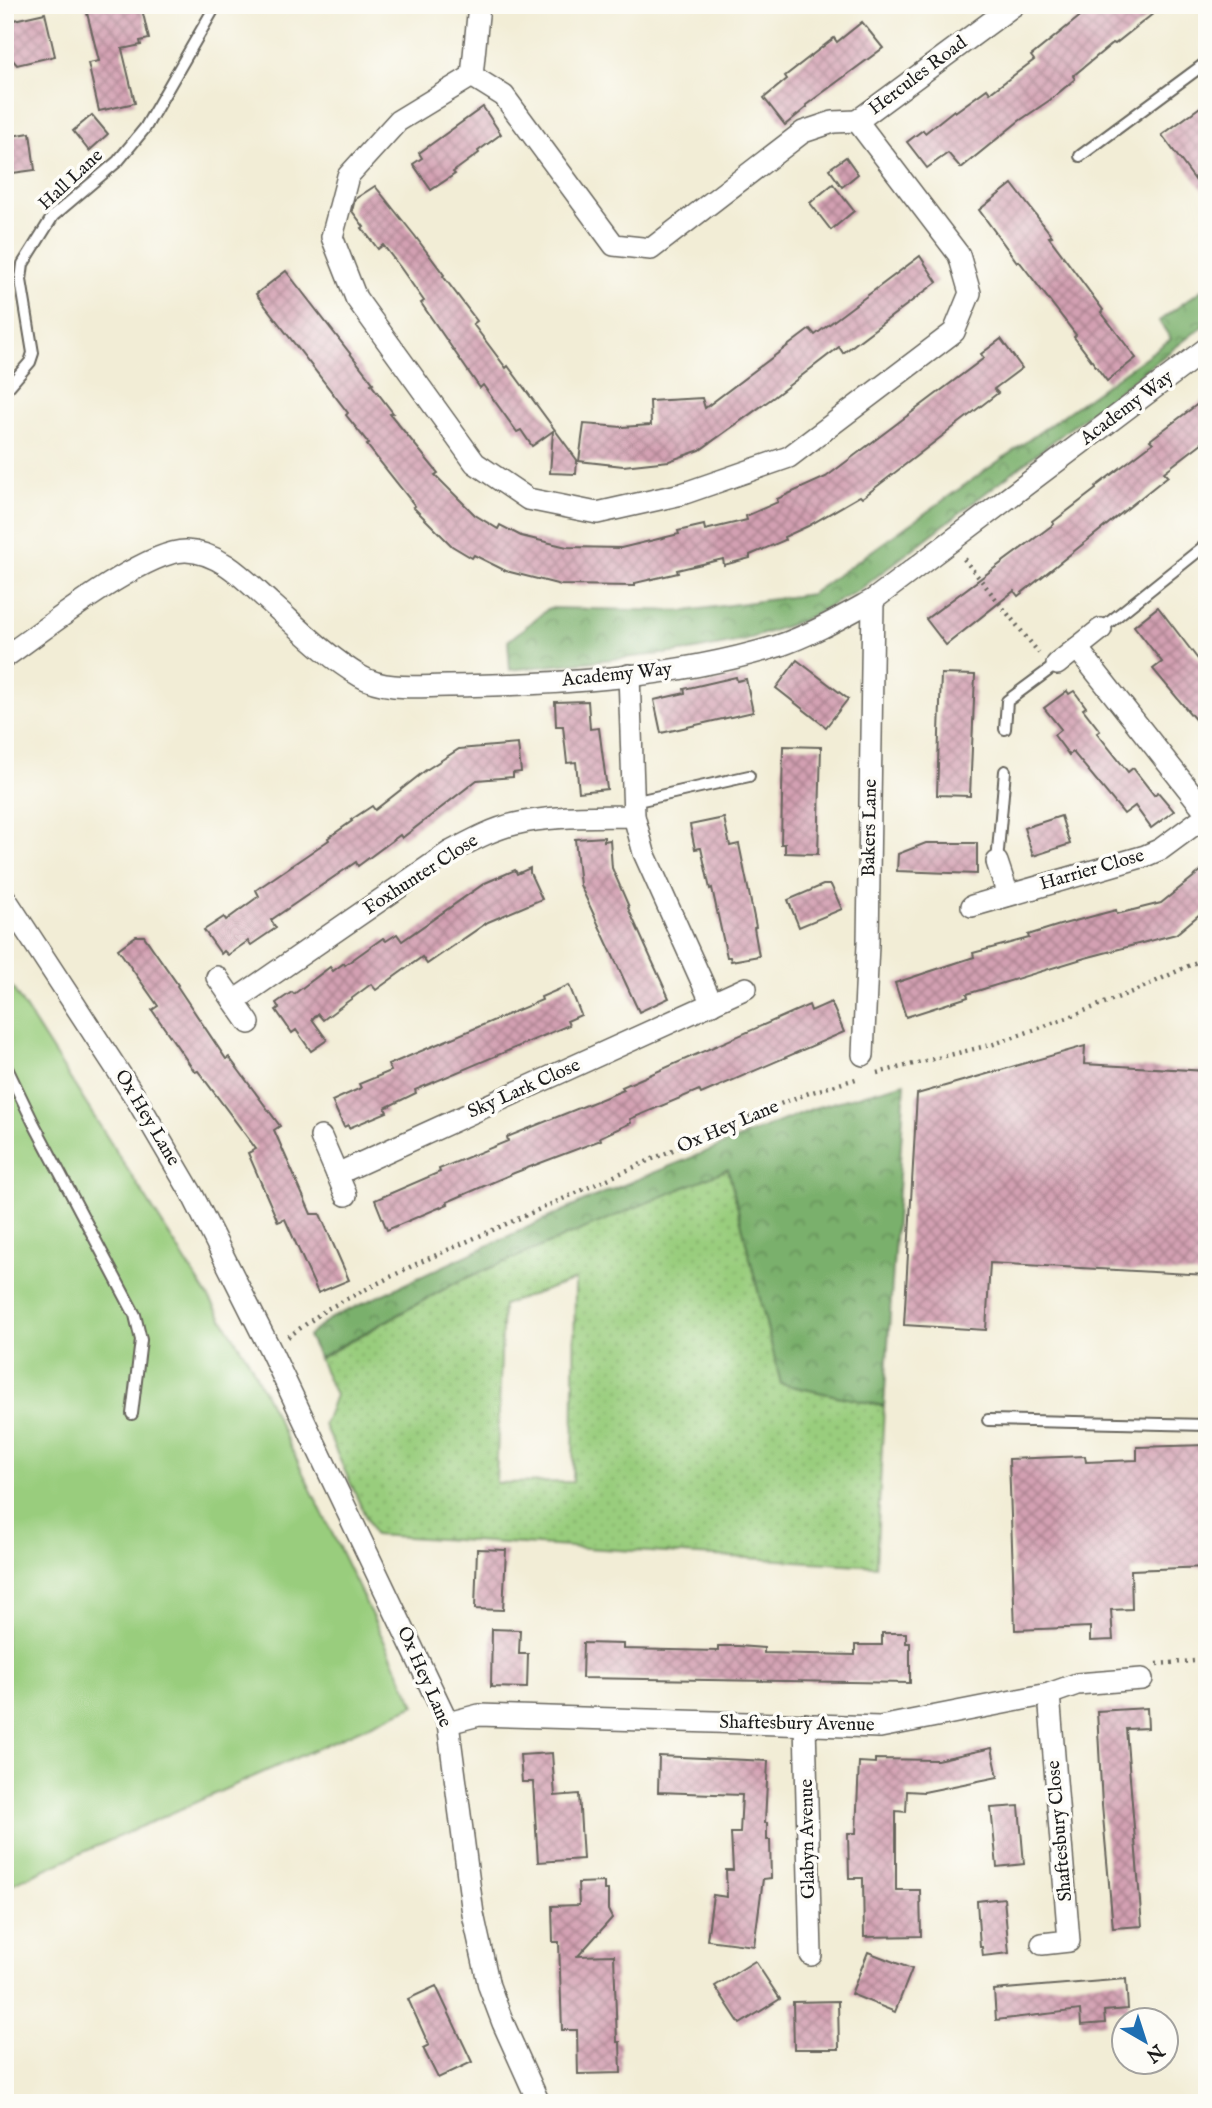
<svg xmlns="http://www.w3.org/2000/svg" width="1212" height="2108" viewBox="0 0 1212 2108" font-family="'IM FELL English',serif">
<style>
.grass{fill:url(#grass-dots);stroke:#5a744c;stroke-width:2;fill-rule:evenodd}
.forest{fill:url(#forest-crowns);stroke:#4b6644;stroke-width:2}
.pitch{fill:#99cd7d;stroke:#5a744c;stroke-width:2}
.building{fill:url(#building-cross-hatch)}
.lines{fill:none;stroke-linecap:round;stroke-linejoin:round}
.lane-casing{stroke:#67655d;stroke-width:14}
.street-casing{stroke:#67655d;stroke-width:24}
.path{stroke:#67655d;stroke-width:4.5;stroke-dasharray:2 5;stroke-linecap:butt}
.lane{stroke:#fff;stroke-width:10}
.street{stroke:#fff;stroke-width:21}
.labels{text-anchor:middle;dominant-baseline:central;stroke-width:7;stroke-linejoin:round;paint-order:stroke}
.street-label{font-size:19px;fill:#1c1c1c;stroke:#fdfcf7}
</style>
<defs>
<pattern id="grass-dots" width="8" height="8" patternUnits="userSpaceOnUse" patternTransform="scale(1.75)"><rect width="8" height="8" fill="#99cd7d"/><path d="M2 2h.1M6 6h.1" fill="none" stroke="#83af6b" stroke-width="1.8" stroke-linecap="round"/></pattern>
<pattern id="forest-crowns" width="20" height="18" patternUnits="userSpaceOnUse" patternTransform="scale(1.75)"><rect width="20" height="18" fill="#7ab06c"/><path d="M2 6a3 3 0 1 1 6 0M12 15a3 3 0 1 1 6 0" fill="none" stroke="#638e58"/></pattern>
<pattern id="building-cross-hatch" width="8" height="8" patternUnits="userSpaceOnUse" patternTransform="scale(1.75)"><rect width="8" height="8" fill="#d3a0b2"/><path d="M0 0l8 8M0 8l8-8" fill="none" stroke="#aa8290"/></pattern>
</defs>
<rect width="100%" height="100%" fill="#fdfcf7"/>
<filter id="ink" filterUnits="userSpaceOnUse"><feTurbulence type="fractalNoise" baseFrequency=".0143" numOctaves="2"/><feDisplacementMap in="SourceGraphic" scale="14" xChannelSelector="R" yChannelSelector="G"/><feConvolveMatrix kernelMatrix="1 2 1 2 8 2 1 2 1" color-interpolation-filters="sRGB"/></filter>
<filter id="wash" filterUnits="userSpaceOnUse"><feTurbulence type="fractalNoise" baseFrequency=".00686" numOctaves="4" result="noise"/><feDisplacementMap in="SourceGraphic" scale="28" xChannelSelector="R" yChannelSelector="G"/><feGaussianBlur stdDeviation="1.57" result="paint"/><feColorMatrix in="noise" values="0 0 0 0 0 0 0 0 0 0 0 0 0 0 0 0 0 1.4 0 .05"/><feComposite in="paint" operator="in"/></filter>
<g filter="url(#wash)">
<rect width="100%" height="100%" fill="#f2edd6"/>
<path class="grass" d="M728 1168 781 1384 884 1406 876 1566 374 1535 324 1425 335 1395 319 1359 459 1281ZM575 1280 573 1482 496 1483 503 1305Z"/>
<g class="forest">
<polygon points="1207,286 1207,323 858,591 801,621 746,640 690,651 510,670 508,641 549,608 686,611 811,594 1171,339 1159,321"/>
<polygon points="905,1083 884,1406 781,1384 728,1169 459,1281 319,1358 308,1336 329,1319 589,1199 814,1108"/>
</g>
<polygon class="pitch" points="5,976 249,1361 415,1705 5,1887"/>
<g id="blocks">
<g class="building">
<polygon points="85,5 141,5 149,39 140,41 141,45 122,49 135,103 99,111 88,63 99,61"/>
<polygon points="1094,5 1164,5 1115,44 1113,43 1073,76 1075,79 1050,100 1019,121 961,168 948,153 927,168 907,142 923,130 925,133 954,110 955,112 987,89 990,93 1034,60 1031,56"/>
<polygon points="45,13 55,56 17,65 5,51 5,22"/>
<polygon points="862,22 883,48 806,105 807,107 785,125 764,98 787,79 785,76 834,38 837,42"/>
<polygon points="1207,102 1207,196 1162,135"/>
<polygon points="483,107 501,134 478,151 479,153 453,172 455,174 431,190 413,164 422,158 419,153"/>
<polygon points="92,115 108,134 89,151 73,131"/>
<polygon points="30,133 35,170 5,174 5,137"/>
<polygon points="846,157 858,174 842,187 829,169"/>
<polygon points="833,184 854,211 831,230 810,203"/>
<polygon points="1012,184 1052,236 1049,237 1103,310 1101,312 1136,358 1107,381 1074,337 1076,335 1019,261 1017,262 979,210"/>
<polygon points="375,186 415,236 444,275 443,276 477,321 473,324 506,368 508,366 577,460 576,474 550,473 553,431 532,446 521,430 517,432 483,385 480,388 468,371 421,303 424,301 400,267 383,245 378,249 362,228 364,227 352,211 355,199"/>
<polygon points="920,256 937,282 843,353 839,347 774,397 700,450 669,461 623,466 579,461 584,424 622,427 651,425 650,401 702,398 705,408 810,329 815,335"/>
<polygon points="286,271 373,383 371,384 393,413 390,414 438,473 435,475 475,515 498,529 500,525 521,536 567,547 621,548 679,534 678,531 704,525 705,530 747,520 746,516 778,502 777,499 826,477 984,358 981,354 1001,339 1022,368 994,389 998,393 862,498 860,496 808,526 784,537 785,540 750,555 750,558 724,565 723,559 677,570 678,573 635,583 635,586 561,585 506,571 474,555 472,558 452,546 413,507 415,506 367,445 369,444 346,415 348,413 256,294"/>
<polygon points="1207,397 1207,439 1164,472 1168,476 1018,596 1014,591 946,645 926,619 1054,524 1053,522 1096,489 1095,487 1153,443 1150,440"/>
<polygon points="1158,607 1207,671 1207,734 1153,669 1162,662 1134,626"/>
<polygon points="797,660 848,699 826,727 776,688"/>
<polygon points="941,674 975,675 970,796 937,795"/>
<polygon points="736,677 737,681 746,679 753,712 661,733 654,700 685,693 684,689"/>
<polygon points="1067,691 1069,694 1074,691 1086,707 1083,709 1100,731 1097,733 1128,772 1133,768 1154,795 1158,792 1174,811 1151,828 1135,806 1124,814 1073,752 1069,755 1054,735 1061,729 1044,708"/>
<polygon points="588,701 590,729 599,728 607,789 579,792 576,762 567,763 563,726 556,726 555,702"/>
<polygon points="518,744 521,772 513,773 513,777 477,780 402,838 400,835 358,866 356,862 271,920 276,928 251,945 248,941 228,955 224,951 221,954 204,930 224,917 226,920 259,896 256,890 329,840 328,838 352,821 351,820 372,806 375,810 426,770 459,749"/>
<polygon points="783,746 821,747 818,854 785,853 785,844 781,844"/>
<polygon points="1061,816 1070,844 1033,856 1024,828"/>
<polygon points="724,818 730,846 739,844 756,927 754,928 759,956 731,961 730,957 727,957 712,888 710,889 701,848 695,849 690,825"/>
<polygon points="604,837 604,841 610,840 612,868 629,907 628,908 669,998 639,1012 580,885 575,839"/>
<polygon points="926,843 977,843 977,874 897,871 898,854"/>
<polygon points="1207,866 1207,908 1176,934 1085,958 967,994 968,997 906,1017 895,983 974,957 973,953 1029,938 1028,935 1060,925 1116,910 1117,914 1161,903"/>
<polygon points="530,868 530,873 542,899 488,922 427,964 422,957 376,990 371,984 323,1020 318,1014 312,1019 327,1040 311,1051 296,1030 292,1033 276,1010 279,1008 276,1003 292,992 294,994 330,967 333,971 344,963 345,965 383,938 386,941 397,934 402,941 485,883 515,870 517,874"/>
<polygon points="823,885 831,885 842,909 799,927 788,900"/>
<polygon points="136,936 144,936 178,985 177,986 226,1059 229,1057 280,1126 274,1130 311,1214 320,1214 349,1280 318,1293 285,1219 278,1222 248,1153 256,1149 198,1071 195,1072 152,1010 158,1006 118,949"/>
<polygon points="569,985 581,1015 567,1021 569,1025 415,1090 416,1093 385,1108 387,1112 349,1128 348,1125 344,1127 332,1101 361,1088 359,1084 391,1071 388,1065 542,1000 541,997"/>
<polygon points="831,1002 844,1032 701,1094 699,1090 630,1119 631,1123 600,1137 601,1140 514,1173 447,1202 448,1204 387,1230 375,1200 440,1172 439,1169 508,1141 507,1137 624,1090 622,1087 809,1005 811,1011"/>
<polygon points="1085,1046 1084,1064 1207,1071 1207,1275 990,1263 986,1330 904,1325 917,1094"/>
<polygon points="1207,1445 1207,1567 1131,1570 1132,1609 1111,1610 1113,1640 1090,1641 1090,1627 1015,1630 1009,1459 1085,1456 1086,1462 1137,1460 1137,1447"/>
<polygon points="477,1549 506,1550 503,1610 475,1609"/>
<polygon points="492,1629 520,1630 519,1654 528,1654 527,1688 491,1687"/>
<polygon points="882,1633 906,1633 906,1643 910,1643 910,1683 582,1678 583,1643 623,1644 623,1649 718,1651 718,1646 738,1646 764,1648 764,1653 855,1655 855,1645 882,1645"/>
<polygon points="1147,1708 1148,1728 1126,1729 1142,1926 1113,1928 1102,1805 1097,1711"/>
<polygon points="992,1748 998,1777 924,1792 907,1791 906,1812 896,1811 896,1890 920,1890 921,1936 864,1937 863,1878 849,1878 848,1833 856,1833 859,1762 875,1763 875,1759 937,1760"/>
<polygon points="552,1753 555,1796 579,1794 583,1859 538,1862 533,1782 522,1782 520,1755"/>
<polygon points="659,1756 768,1761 765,1823 767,1823 767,1840 770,1840 771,1878 763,1879 754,1946 707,1940 713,1895 727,1897 726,1870 733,1870 731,1833 740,1833 742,1795 658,1792"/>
<polygon points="1019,1806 1024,1864 997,1867 991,1808"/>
<polygon points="604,1882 604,1890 608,1890 608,1910 612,1918 578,1956 614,1955 617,2042 620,2042 621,2073 578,2074 577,2030 562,2030 559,1942 553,1942 552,1906 579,1905 578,1883"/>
<polygon points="1004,1898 1009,1953 983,1956 982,1947 980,1947 977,1901"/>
<polygon points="868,1952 912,1969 895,2012 851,1994"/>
<polygon points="755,1961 780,1999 740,2024 715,1986"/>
<polygon points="1126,1979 1128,2009 1104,2011 1105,2023 1081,2025 1080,2010 996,2020 994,1990"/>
<polygon points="436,1986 472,2062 438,2078 423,2048 429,2045 408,1999"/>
<polygon points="838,2001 839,2049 794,2049 793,2002"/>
</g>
</g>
</g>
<g filter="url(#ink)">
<use href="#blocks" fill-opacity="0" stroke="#67655d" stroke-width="2"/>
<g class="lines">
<defs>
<g id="lane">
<polyline points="1080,156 1207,62"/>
<polyline points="5,391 30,362 33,353 21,280 23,264 53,216 118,161 145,128 216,5"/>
<polyline points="1101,629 1207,544"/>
<polyline points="1005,729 1007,701 1057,664"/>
<polyline points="633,802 749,776"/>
<polyline points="997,862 1005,771"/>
<polyline points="5,1064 33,1122 135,1315 141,1340 132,1414"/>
<polyline points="988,1420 1207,1425"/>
</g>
<g id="street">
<polygon points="472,76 504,96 614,245 651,249 803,132 833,122 857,121 959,255 970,293 954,332 789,457 682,494 597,513 528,499 475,463 356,298 332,237 348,176 398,121"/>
<polyline points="472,76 479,5"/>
<polyline points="857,121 1014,5"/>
<polyline points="1077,648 1207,813"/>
<path d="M5 657C43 631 144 550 186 551 222 552 249 584 274 606 301 630 328 657 360 676 385 691 420 686 448 686 556 685 674 678 778 646 811 635 842 617 873 600L1207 348"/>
<polyline points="1057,664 1101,629"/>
<polyline points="629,675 634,816 644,853 712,1004"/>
<polyline points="997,862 1008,895"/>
<polyline points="5,898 137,1100 192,1194 270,1349 448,1723 473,1914 489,1986 503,2023 539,2103"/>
<polyline points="972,906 1145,856 1161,849 1207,815"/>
<polyline points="217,977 249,1023"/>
<path d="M234 1001 450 852C471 841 492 829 515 824 553 815 595 817 634 816"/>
<polyline points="863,1055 868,944 873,600"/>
<polyline points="321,1137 346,1195"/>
<polyline points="337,1174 746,988"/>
<polyline points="448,1723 479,1715 880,1727 1049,1694 1077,1684 1142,1679"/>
<polyline points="805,1724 811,1955"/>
<polyline points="1042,1944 1069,1941 1049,1694"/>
</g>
</defs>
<use href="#lane" class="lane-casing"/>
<use href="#street" class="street-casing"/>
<g class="path">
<polyline points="964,559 1039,653"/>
<polyline points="877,1073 994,1044 1067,1018 1144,987 1207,957"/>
<polyline points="288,1337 327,1309 414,1265 756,1113 809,1093 859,1078"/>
<polyline points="1157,1664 1207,1660"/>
</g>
<use href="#lane" class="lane"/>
<use href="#street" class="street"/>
</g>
</g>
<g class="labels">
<g class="street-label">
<text transform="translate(918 76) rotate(-37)">Hercules Road</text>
<text transform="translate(71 180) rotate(-43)">Hall Lane</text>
<text transform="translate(1127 408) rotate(-37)">Academy Way</text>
<text transform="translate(617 675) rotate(-6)">Academy Way</text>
<text transform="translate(870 828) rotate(-89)">Bakers Lane</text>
<text transform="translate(1092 870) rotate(-16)">Harrier Close</text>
<text transform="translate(421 875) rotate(-33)">Foxhunter Close</text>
<text transform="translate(524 1089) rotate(-24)">Sky Lark Close</text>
<text transform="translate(147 1118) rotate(59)">Ox Hey Lane</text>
<text transform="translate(728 1127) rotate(-23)">Ox Hey Lane</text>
<text transform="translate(424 1677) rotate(66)">Ox Hey Lane</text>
<text transform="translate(797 1724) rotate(1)">Shaftesbury Avenue</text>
<text transform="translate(1060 1831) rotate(-95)">Shaftesbury Close</text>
<text transform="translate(808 1839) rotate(-91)">Glabyn Avenue</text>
</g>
</g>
<rect width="1212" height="2108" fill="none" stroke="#fdfcf7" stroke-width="28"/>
<g transform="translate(1145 2041) rotate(141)"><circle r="33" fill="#fdfcf7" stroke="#a3a29f" stroke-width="2"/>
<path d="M0-5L12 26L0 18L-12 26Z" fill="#1f6fb2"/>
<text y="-10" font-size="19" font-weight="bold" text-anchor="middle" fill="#1c1c1c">N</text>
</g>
</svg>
